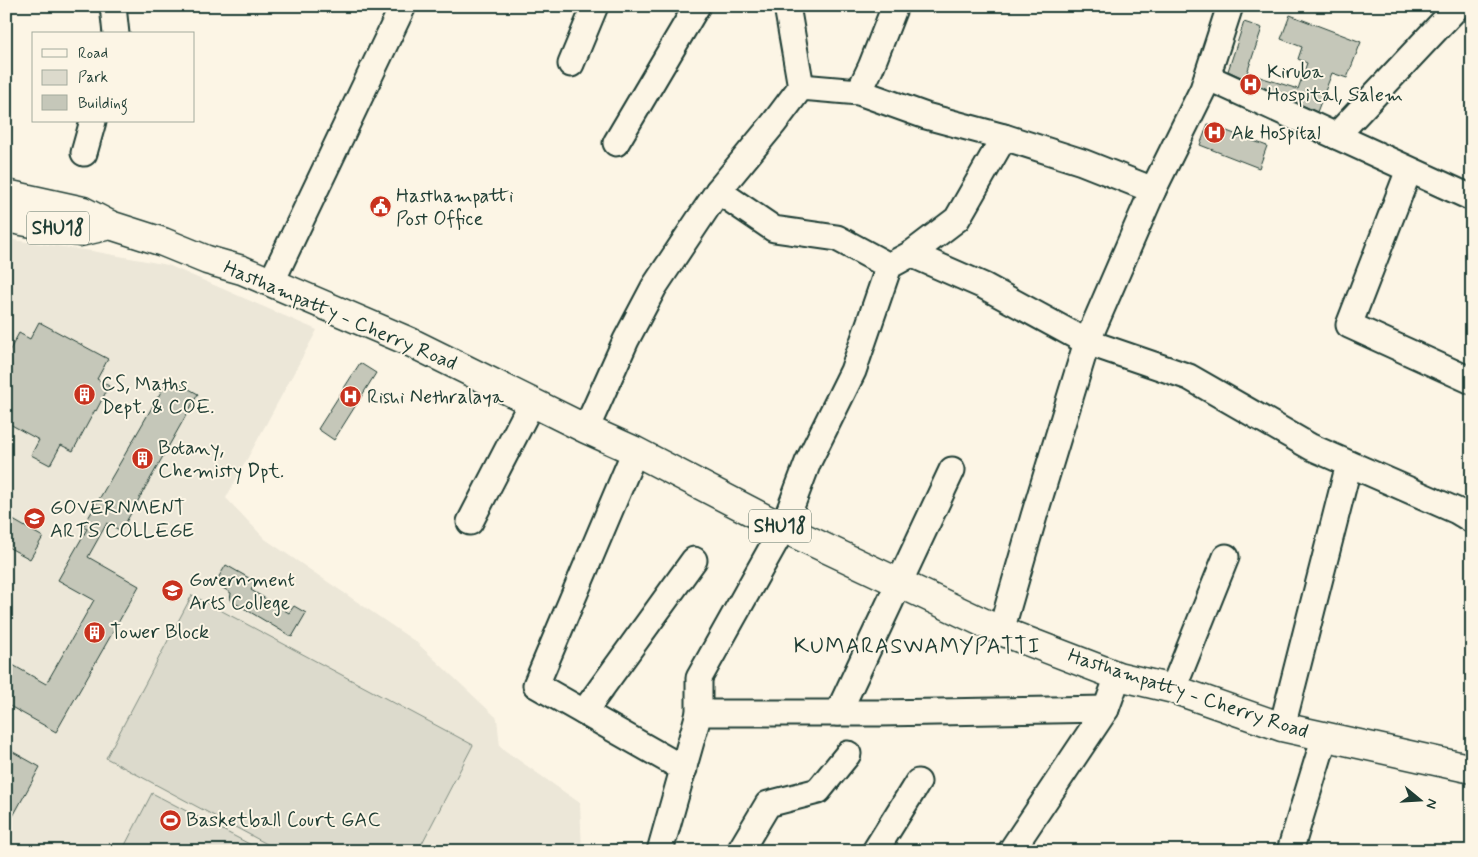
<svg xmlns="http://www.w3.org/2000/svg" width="1478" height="857" viewBox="0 0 1478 857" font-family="Mynerve,sans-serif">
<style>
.built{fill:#ece7d8}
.green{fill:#dcdacc;stroke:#7e8c80}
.building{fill:#c5c7b9;stroke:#1f3d34}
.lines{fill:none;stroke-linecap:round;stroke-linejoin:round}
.minor-casing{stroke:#1f3d34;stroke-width:29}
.major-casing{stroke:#1f3d34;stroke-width:31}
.minor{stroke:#fcf5e5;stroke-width:25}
.major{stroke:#fcf5e5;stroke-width:28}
.labels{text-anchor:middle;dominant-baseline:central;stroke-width:4;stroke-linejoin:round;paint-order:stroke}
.shield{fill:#fcf5e5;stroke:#617469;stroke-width:1}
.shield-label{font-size:19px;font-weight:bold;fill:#1f3d34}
.poi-label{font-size:20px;fill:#1f3d34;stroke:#fcf5e5;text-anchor:start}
.street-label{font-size:20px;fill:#1f3d34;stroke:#fcf5e5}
.quarter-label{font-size:22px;letter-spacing:1px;fill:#1f3d34;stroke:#fcf5e5}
</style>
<rect width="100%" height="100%" fill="#fcf5e5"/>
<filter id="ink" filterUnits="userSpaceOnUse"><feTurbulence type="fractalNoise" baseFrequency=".02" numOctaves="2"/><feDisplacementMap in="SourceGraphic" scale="10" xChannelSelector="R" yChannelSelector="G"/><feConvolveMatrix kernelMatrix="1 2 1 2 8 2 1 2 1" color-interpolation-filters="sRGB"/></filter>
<g filter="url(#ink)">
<polygon class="built" points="6,239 92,251 168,265 317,330 226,498 265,539 416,642 497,718 500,747 580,803 582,851 6,851"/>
<g class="green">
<polygon points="192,595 473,745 418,851 280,851 106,758"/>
<polygon points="152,793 255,847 253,851 122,851"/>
</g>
<g class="building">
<polygon points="1290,15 1361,42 1347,78 1332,73 1317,112 1228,71 1244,22 1262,28 1247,73 1298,89 1307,63 1298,59 1302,47 1281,39"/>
<polygon points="1208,124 1267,146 1259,168 1200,145"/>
<polygon points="39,322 108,359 97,379 109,386 96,411 95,410 73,451 61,445 50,465 31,455 39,440 6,422 6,357 19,333 30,339"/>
<polygon points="360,363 376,373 334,440 318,429"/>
<polygon points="169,378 198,394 121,531 107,523 88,557 139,586 56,732 6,704 6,671 11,664 46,684 94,600 58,580 87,529 83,527"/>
<polygon points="6,516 43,537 30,559 6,546"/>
<polygon points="226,565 256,582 251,590 289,613 294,606 306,613 292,637 230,600 231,593 215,583"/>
<polygon points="6,748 40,767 6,829"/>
</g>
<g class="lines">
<defs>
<g id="minor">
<polyline points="113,6 116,34"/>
<polyline points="787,6 801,87"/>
<polyline points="571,64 595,6"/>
<polyline points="1207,77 1472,198"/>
<polyline points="859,92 871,67 895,6"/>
<polyline points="1336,136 1458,6"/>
<polyline points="616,143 697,6"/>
<polyline points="84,153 93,121"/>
<polyline points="1409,170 1349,325 1472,381"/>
<polyline points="718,191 774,229 837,238 889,266"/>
<polyline points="911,254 957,219 1004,137"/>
<polyline points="271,283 403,6"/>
<polyline points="586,429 626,340 654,287 718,191 774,123 801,87 859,92 926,116 1004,137 1082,162 1153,190"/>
<polyline points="635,451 536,685 684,769"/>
<polyline points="470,522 532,402"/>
<polyline points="1001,631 1034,516 1087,342 1153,190 1203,89 1230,6"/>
<polyline points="1173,689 1226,557"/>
<polyline points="584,712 694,560"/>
<polyline points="699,713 699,678 783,528 808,462 853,371 889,266 911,254 984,286 1087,342 1189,377 1311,447 1457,511 1472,520"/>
<polyline points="838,713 952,470"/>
<polyline points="1282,727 1349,464"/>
<polyline points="660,851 699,713 880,713 1106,709"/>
<polyline points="740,851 768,804 818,791 848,754"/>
<polyline points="875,851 918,782"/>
<polyline points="1011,851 1106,709 1118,676"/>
<polyline points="1290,851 1325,736"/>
</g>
<g id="major">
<polyline points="6,194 83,211 110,225 163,242 207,260 242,270 408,341 586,429 635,451 783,528 1001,631 1118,676 1173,689 1282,727 1472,769"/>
<polyline points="6,218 80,232 110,225"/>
</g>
</defs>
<use href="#minor" class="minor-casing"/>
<use href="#major" class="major-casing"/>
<use href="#minor" class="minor"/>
<use href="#major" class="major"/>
</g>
</g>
<defs>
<symbol id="hospital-disc" viewBox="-11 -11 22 22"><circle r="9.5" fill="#c8321e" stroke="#fcf5e5"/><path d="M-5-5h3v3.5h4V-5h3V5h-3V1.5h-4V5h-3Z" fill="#fff"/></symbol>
<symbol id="civic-disc" viewBox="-11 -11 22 22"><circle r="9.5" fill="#c8321e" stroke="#fcf5e5"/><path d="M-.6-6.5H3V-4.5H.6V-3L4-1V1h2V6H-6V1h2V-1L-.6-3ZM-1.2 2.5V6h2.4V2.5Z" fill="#fff"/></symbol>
<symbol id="building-disc" viewBox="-11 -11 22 22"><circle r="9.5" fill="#c8321e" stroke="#fcf5e5"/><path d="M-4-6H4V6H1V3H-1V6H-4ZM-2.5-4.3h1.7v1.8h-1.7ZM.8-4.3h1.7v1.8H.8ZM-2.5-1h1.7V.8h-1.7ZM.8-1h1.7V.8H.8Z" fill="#fff"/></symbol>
<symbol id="university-disc" viewBox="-11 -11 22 22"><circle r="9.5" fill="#c8321e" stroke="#fcf5e5"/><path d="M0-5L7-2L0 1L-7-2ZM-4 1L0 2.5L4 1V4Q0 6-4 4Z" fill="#fff"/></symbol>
<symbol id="stadium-disc" viewBox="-11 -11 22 22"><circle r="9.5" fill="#c8321e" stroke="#fcf5e5"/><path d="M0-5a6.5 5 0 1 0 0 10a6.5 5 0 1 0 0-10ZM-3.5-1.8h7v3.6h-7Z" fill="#fff"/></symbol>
</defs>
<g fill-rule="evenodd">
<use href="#hospital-disc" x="1238" y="72" width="25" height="25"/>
<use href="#hospital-disc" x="1202" y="120" width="25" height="25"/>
<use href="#civic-disc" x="368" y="194" width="25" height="25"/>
<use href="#building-disc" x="72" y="382" width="25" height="25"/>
<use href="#hospital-disc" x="338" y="384" width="25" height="25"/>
<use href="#building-disc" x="130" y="446" width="25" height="25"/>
<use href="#university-disc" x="22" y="506" width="25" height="25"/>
<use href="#university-disc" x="160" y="578" width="25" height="25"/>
<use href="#building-disc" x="82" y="620" width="25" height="25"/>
<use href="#stadium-disc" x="158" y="808" width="25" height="25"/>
</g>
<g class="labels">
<g class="shield">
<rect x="27" y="211.5" width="62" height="33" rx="4"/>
<rect x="749" y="509.5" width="62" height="33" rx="4"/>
</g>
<g class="shield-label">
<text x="58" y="228">SHU18</text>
<text x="780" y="526">SHU18</text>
</g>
<g class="poi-label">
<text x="1267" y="72">Kiruba<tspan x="1267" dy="23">Hospital, Salem</tspan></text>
<text x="1231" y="133">Ak Hospital</text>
<text x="396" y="196">Hasthampatti<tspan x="396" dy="23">Post Office</tspan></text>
<text x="101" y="384">CS, Maths<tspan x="101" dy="23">Dept. &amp; COE.</tspan></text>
<text x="367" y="397">Rishi Nethralaya</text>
<text x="158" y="448">Botany,<tspan x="158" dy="23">Chemisty Dpt.</tspan></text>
<text x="50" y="508">GOVERNMENT<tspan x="50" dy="23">ARTS COLLEGE</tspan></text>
<text x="189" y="580">Government<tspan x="189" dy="23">Arts College</tspan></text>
<text x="110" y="632">Tower Block</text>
<text x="186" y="820">Basketball Court GAC</text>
</g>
<g class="street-label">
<text transform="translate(340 316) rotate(23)">Hasthampatty - Cherry Road</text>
<text transform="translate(1188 694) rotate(18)">Hasthampatty - Cherry Road</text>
</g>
<g class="quarter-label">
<text x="917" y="647">KUMARASWAMYPATTI</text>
</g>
</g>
<rect width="1478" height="857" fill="none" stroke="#fcf5e5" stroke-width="25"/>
<rect x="12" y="12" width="1453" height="832" fill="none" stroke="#1f3d34" stroke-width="2" filter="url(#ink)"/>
<rect x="32" y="32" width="162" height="90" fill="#fcf5e5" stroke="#a4ab9e"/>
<rect x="42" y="49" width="25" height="8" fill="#fcf5e5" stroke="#a4ab9e"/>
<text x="78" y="58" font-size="15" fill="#1f3d34">Road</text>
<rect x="42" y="70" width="25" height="15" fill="#dcdacc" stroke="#a4ab9e"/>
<text x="78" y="82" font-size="15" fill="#1f3d34">Park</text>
<rect x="42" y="95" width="25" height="15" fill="#c5c7b9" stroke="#a4ab9e"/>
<text x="78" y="108" font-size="15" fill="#1f3d34">Building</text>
<g transform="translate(1420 800) rotate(108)" stroke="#fcf5e5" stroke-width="4" paint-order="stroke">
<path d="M0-4L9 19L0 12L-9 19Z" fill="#1f3d34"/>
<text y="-8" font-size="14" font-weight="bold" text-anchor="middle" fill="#1f3d34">N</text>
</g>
</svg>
